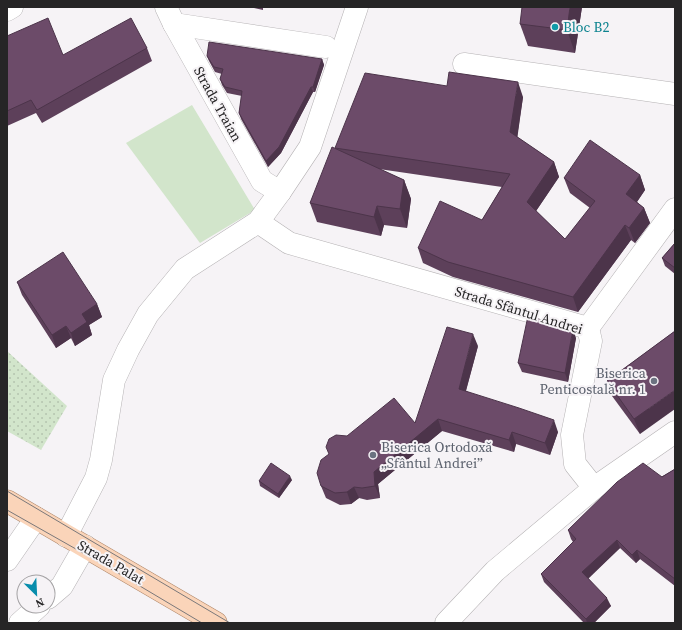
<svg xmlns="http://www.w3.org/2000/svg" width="682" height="630" viewBox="0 0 682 630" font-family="'Source Serif 4',serif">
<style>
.grass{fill:#d2e5cb}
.park{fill:url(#park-dots)}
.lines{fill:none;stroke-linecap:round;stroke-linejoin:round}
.minor-casing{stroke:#b5b2b4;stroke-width:23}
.major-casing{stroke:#ae8567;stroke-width:23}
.minor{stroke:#fff;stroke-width:22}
.major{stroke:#fad4b9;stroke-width:22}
.tram{stroke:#7a787a;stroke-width:1}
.wall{fill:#5d405a}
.shaded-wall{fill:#4c344a}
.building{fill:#6c4b69;stroke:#4c344a}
.culture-dot{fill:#0f9aa8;stroke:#f6f3f6;stroke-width:1.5}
.worship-dot{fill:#6b7280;stroke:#f6f3f6;stroke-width:1.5}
.labels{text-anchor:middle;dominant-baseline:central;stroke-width:4;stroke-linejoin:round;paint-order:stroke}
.culture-label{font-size:14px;fill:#0d838f;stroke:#f6f3f6;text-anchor:start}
.street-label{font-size:14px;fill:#262526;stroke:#f6f3f6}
.worship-label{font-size:14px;fill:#5b616d;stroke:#f6f3f6;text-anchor:end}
</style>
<defs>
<pattern id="park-dots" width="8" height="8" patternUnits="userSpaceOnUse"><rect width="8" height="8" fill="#d2e5cb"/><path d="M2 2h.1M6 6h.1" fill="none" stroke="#b4c4ae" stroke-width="1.8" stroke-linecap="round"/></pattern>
</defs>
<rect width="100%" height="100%" fill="#f6f3f6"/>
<polygon class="grass" points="192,105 255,210 200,243 126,143"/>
<polygon class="park" points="7,351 67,406 41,450 7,431"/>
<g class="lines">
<defs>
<g id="minor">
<polyline points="166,7 174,24 262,181 280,192"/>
<polyline points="7,10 12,7"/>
<polyline points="174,24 326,47"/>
<polyline points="464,64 675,94"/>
<polyline points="258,222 289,243 588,328 591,341 572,435 575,464 594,488"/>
<polyline points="588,328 675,209"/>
<polyline points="66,536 96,478 101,460 114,380 128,350 148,314 185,269 258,222 280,192 310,147 357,7"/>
<polyline points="7,560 36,518"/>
<polyline points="48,598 62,586 85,546"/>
<polyline points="20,623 39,606"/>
<polyline points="446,623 495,571 594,488 675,432"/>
</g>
<polyline id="major" points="7,501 216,623"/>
</defs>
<use href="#minor" class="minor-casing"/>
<use href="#major" class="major-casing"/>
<use href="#minor" class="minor"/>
<use href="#major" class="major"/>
<g class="tram">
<polyline points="7,491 230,623"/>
<polyline points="7,510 113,570 202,623"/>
</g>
</g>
<g class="wall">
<polygon points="250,7 263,7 263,10"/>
<polygon points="582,7 575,53 528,46 520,24"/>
<polygon points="7,36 63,55 147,48 152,61 42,123 36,113 7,126"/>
<polygon points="207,56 322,59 324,65 315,92 313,92 281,153 268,167 241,119 239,113 242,96 227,93 222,85 220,79 222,74 215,72 209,61"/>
<polygon points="447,86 523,97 517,137 554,162 559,177 536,211 565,239 590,208 570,193 564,178 640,175 645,190 637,202 644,208 650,223 635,243 631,240 578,312 453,277 423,263 418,248 482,220 502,187 379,169 404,180 411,199 407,228 384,225 381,236 317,222 310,203 335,148"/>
<polygon points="675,243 675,274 665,266 662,258"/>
<polygon points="17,282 97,304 102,317 89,325 92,335 75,346 71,338 56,348 22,295"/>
<polygon points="675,331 640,434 612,396 607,381"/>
<polygon points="576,338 568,382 522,372 518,363"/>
<polygon points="478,346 466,391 558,432 550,455 516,444 514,452 442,431 378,484 380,498 367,500 359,498 351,504 340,505 326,498 321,486 329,454 347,436 415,423"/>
<polygon points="675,469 675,586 640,559 636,563 620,548 588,578 611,606 594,623 584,623 544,582 541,574 573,542 571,539 568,530"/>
<polygon points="292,480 279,498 260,486 259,481"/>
</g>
<g class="shaded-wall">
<polygon points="570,7 582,7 575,53 567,30"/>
<polygon points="322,59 324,65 315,92 313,87"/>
<polygon points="518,82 523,97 516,147 510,132"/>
<polygon points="311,87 313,92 281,153 268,167 266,161"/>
<polygon points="554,162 559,177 532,217 527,202"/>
<polygon points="640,175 645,190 632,209 626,194"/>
<polygon points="404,180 411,199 407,228 400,209"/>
<polygon points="377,206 384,225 381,236 374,217"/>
<polygon points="644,208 650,223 635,243 629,228"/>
<polygon points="625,225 631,240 578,312 573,297"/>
<polygon points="97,304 102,317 89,325 92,335 75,346 71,333 82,314"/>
<polygon points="66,326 71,338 56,348 52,335"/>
<polygon points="573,329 576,338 568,382 565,373"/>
<polygon points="473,334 478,346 463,401 459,389"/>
<polygon points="675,390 675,409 640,434 634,419"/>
<polygon points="438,419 442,431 378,484 380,498 375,486 374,472"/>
<polygon points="554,420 558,432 550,455 545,443"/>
<polygon points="512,432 516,444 514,452 509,440"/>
<polygon points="290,476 292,480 279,498 278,494"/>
<polygon points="354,487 359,498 351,504 347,492"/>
<polygon points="617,540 620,548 586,581 582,572"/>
<polygon points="637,550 640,559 636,563 632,555"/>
<polygon points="607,598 611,606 594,623 587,623 586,619"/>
</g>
<g class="building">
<polygon points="522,7 570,7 567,30 520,24"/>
<polygon points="48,18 63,55 131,18 147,48 37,110 31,100 7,111 7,36"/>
<polygon points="209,42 322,59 313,87 311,87 279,147 266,161 239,113 242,91 225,87 220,79 223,69 214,67 207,56"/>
<polygon points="449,72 518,82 510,132 554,162 527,202 565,239 595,201 564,178 590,140 640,175 626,194 644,208 629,228 625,225 573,297 448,262 418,248 440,201 482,220 510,174 335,148 365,73 447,86"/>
<polygon points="332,147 404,180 400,209 377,206 374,217 310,203"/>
<polygon points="675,243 675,268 662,258"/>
<polygon points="63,252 97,304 82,314 87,322 71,333 66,326 52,335 17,282"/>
<polygon points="528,316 573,329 565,373 518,363"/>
<polygon points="447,327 473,334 459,389 519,408 554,420 545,443 512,432 509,440 438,419 374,472 375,486 362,488 354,487 347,492 335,493 321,486 317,473 321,460 329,454 326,447 329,439 336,435 347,436 394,398 415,423"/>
<polygon points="675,331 675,390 634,419 607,381"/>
<polygon points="271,463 290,476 278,494 259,481"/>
<polygon points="643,463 662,477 675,469 675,579 637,550 632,555 617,540 582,572 607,598 586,619 541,574 576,539 568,530 617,482"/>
</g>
<circle class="culture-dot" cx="555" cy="27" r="4"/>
<g class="worship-dot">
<circle cx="654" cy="381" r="4"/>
<circle cx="373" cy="455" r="4"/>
</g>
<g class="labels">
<g class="culture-label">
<text x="563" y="27">Bloc B2</text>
</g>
<g class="street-label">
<text transform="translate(218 104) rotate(61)">Strada Traian</text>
<text transform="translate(519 310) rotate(17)">Strada Sfântul Andrei</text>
<text transform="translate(111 562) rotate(30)">Strada Palat</text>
</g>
<g class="worship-label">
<text x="646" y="373">Biserica<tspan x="646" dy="16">Penticostală nr. 1</tspan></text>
<text x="381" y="447" text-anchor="start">Biserica Ortodoxă<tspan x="381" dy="16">„Sfântul Andrei”</tspan></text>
</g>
</g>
<rect width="682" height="630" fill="none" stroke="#262526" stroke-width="16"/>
<g transform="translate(36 594) rotate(156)"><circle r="19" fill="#f6f3f6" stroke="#a3a1a3"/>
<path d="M0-3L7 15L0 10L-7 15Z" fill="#088dac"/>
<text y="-6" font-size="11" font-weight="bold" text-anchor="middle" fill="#262526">N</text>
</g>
</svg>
